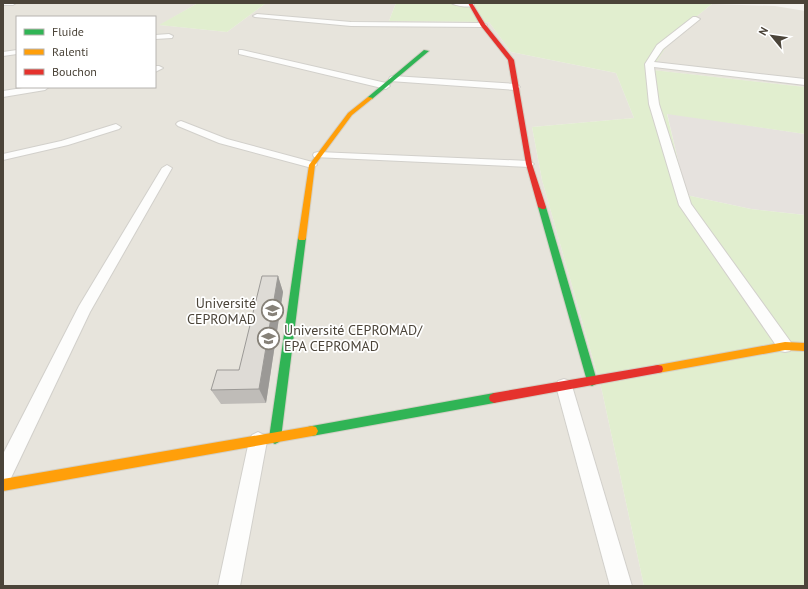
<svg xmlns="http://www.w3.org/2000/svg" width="808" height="589" viewBox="0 0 808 589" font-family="'PT Sans',sans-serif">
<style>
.residential{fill:#e7e4dc;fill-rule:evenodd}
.industrial{fill:#e6e2de}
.green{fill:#e1eecf}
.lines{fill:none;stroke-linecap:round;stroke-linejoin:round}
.street-casing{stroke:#d2d0cb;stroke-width:2}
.fast-casing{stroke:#d3cfc5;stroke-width:2}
.slow-casing{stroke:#d3cfc5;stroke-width:2}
.jam-casing{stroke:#d3cfc5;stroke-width:2}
.street{fill:#fdfdfc;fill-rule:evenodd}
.fast{fill:#30b455;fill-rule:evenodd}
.slow{fill:#ff9f0a;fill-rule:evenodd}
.jam{fill:#e5322d;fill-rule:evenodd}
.wall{fill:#bfbcb8}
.shaded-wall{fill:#9b9996}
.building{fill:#dedbd6;stroke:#9b9996}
.labels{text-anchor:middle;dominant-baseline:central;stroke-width:3.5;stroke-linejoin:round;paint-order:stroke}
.poi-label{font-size:14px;fill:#4b4439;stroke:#fff;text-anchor:end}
</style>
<rect width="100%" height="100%" fill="#f4f2ee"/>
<g class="residential">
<path d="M3 3H198L160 25 227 32 266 3H396L389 21 489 22 511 52 616 73 634 118 532 127 542 180 602 391 644 586H3ZM17 17H155V87H17Z"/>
<polygon points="712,4 775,6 805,11 805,87 652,70 665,47 692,20"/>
</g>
<polygon class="industrial" points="667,113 805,134 805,215 751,209 686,195"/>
<g class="green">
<polygon points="198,3 266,3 227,32 159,25"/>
<path d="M396 3H710L712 4C688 23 665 42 653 70L805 87V134L667 114 686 195 751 209 805 215V586H644L602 391 542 180 532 127 634 118 616 73 511 52 489 22 389 21Z"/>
</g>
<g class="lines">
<defs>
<g id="street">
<polygon points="3,3 16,3 13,5 3,5"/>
<path d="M451 3H471L474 5C469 8 456 6 451 3Z"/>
<polygon points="257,14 351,22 483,23 487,25 483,27 351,26 255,17 253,16"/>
<polygon points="693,17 696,17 700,19 663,49 654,62 805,79 805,85 654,67 659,104 691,204 790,341 793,346 790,351 785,352 780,351 679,205 649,104 645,64 657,45"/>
<polygon points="169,34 173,36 172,38 155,39 155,35"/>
<polygon points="17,50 17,54 3,56 3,52"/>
<polygon points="239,50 242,50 386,83 390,86 386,89 239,54"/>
<polygon points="155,66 159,66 163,68 155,72"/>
<polygon points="393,76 516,84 520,87 516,90 390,81 389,79 390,77"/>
<polygon points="29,87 49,87 45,90 3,97 3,91"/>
<polygon points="181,121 227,139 316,163 317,165 312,168 219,143 178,126 176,124 178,122"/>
<polygon points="116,124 121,127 119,129 68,145 3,160 3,154 61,141"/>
<polygon points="318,152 529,161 534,164 529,167 314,157 313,155 314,153"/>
<polygon points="167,165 172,168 90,312 10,480 3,482 3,454 79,306 162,168"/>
<polygon points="564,379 570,381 572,386 632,586 610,586 556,386 558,381"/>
<polygon points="258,432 264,435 267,441 240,586 218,586 249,441 252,435"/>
</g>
<g id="fast">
<polygon points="424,50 429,51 372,99 368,99 368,97"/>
<polygon points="539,205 542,205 546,207 597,381 596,384 592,386 588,384 587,381 538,207"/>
<polygon points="302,235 306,238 281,438 279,442 275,444 271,442 269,438 298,238"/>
<polygon points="494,393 498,395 499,398 498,401 494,403 312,436 308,435 306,431 308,427 312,426"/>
</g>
<g id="slow">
<polygon points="368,97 373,98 352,115 315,165 306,238 305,240 299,240 298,238 309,165 348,113"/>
<polygon points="785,342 805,343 805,351 785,350 658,373 654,372 653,369 654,366 658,365"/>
<polygon points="312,426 316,427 318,431 316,435 312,436 3,491 3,479"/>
</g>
<g id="jam">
<polygon points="468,3 472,3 485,24 514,60 532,164 546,207 545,209 542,209 538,207 526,164 508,60 481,26"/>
<polygon points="658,365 662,366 663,369 662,372 658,373 494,403 490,401 489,398 490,395 494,393"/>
</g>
</defs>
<use href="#street" class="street-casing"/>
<use href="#fast" class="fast-casing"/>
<use href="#slow" class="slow-casing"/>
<use href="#jam" class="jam-casing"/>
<use href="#street" class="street"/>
<use href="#fast" class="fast"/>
<use href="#slow" class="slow"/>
<use href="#jam" class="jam"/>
</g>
<polygon class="wall" points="278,276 283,292 266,403 221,404 211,390 239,370"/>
<polygon class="shaded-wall" points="278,276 283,292 266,403 259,389"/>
<polygon class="building" points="262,276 278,276 259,389 211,390 217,370 239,370"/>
<defs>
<symbol id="university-ring" viewBox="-11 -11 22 22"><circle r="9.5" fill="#fff" stroke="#868178" stroke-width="1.5"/><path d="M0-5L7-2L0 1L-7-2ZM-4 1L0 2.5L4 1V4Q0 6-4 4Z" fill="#868178"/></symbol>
</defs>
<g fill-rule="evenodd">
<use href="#university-ring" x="260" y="298" width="25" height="25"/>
<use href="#university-ring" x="256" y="326" width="25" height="25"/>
</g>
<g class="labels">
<g class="poi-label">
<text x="256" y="303">Université<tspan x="256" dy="16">CEPROMAD</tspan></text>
<text x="284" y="330" text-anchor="start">Université CEPROMAD/<tspan x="284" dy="16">EPA CEPROMAD</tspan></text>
</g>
</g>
<rect width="808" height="589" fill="none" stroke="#4b4439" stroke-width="8"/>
<rect x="16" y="16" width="140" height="72" fill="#ffffff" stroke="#b7b4b0"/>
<rect x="24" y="29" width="20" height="6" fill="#30b455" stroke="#b7b4b0"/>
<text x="52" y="36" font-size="12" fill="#4b4439">Fluide</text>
<rect x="24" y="49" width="20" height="6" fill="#ff9f0a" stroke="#b7b4b0"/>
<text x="52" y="56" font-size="12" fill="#4b4439">Ralenti</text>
<rect x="24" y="69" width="20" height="6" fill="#e5322d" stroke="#b7b4b0"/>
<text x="52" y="76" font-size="12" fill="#4b4439">Bouchon</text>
<g transform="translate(772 36) rotate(299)" stroke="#ffffff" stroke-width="3" paint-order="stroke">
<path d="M0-3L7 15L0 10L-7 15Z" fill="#4b4439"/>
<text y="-6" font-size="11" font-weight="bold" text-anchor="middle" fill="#4b4439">N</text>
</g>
</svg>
